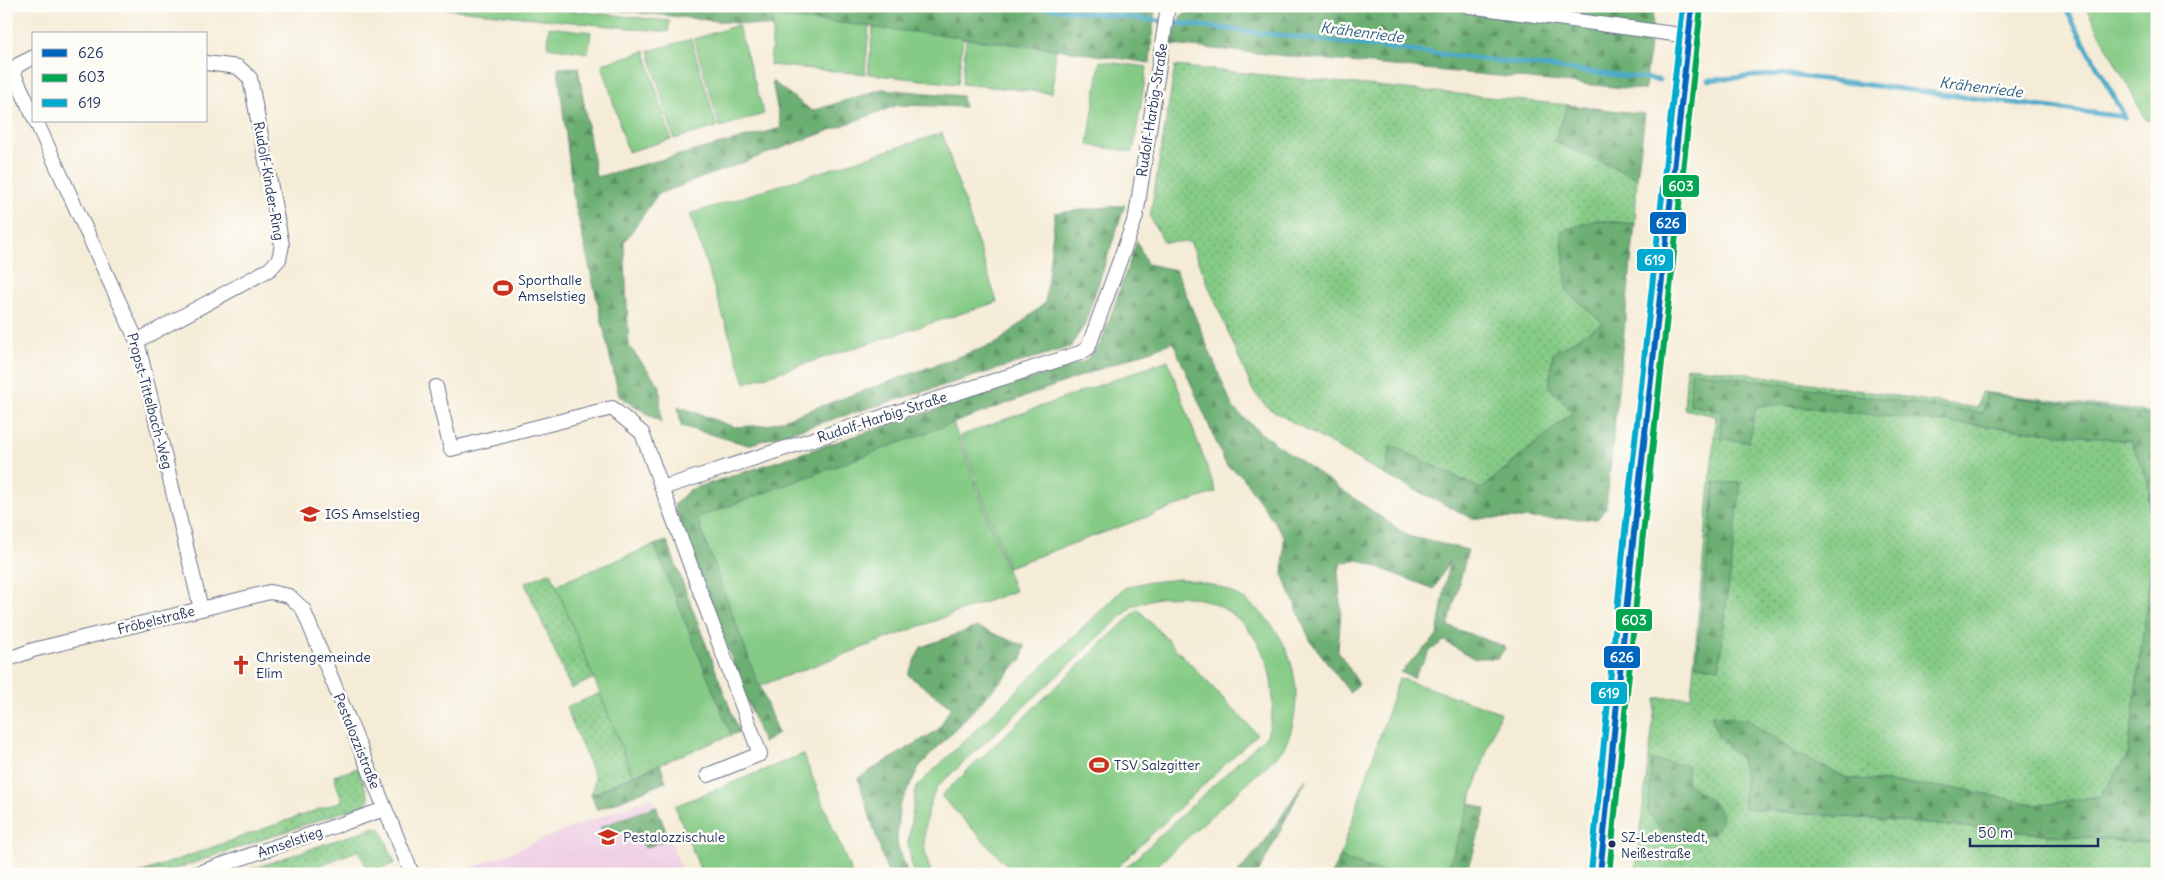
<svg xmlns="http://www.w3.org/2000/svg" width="2163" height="880" viewBox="0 0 2163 880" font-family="Delius,sans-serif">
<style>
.built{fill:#efd0e5}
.grass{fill:url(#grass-dots);stroke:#507d72;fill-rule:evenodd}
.forest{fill:url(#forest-firs);stroke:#446f68}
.garden{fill:#85cb85;stroke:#507d72}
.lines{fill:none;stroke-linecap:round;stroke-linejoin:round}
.stream{stroke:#48a9c8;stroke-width:5}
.street-casing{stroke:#677188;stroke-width:16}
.secondary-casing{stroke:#677188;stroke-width:22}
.street{stroke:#fff;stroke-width:14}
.secondary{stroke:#fff;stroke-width:20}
.bus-1-casing{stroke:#fdfcf7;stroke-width:10}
.bus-2-casing{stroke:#fdfcf7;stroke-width:10}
.bus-3-casing{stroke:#fdfcf7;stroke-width:10}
.bus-1{stroke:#0065bd;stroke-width:6}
.bus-2{stroke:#00a651;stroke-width:6}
.bus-3{stroke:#00a9ce;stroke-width:6}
.bus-dot{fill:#1b2f5e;stroke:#fdfcf7;stroke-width:2}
.labels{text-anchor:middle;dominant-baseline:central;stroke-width:5;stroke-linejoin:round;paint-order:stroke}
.bus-label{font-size:13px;fill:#1b2f5e;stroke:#fdfcf7;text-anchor:start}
.street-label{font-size:14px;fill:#1b2f5e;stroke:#fdfcf7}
.poi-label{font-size:14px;fill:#1b2f5e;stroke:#fdfcf7;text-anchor:start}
.water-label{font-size:15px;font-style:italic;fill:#2d6088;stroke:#fdfcf7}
.line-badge{stroke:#fdfcf7;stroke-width:2}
.badge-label{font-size:14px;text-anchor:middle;font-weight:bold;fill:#fff}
</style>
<defs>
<pattern id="grass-dots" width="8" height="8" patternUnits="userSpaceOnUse" patternTransform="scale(1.25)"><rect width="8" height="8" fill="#85cb85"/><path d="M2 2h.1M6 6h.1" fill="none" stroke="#6ca570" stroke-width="1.8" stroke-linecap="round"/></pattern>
<pattern id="forest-firs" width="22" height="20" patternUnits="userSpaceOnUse" patternTransform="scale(1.25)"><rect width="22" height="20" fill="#6caf72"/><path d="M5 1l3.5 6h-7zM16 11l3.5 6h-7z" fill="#588f61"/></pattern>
</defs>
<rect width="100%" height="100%" fill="#fdfcf7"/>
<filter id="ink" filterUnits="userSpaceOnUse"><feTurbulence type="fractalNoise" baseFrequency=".02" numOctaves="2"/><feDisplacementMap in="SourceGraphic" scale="10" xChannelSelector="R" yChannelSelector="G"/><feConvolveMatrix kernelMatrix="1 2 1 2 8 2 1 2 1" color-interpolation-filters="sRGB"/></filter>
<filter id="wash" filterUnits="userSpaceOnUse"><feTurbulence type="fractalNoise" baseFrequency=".0096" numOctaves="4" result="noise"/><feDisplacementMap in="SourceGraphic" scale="20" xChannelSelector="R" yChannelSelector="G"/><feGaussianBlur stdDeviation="1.12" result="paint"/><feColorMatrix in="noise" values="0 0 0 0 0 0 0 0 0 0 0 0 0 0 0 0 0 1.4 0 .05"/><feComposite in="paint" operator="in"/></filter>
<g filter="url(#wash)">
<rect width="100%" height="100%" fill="#f5ecd7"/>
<polygon class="built" points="652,797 684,874 456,874 553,835"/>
<g class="grass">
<polygon points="1175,66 1568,105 1554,141 1637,178 1635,224 1596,220 1603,323 1549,386 1573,412 1481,489 1391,445 1385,475 1268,408 1253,391 1190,242 1164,242 1150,217"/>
<path d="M1687 367 1728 371 1978 408 1981 392 2157 413V416L1986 394 1983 413 1692 372 1721 411V439L1756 407 1770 404 2131 441 2148 482 2153 551 2128 755 2101 796 2036 805 1961 789 1847 778 1795 753 1748 720 1711 715 1719 737 1741 759 1745 776 1744 808 2157 844V874H1635L1656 698 1691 697 1716 416 1684 409ZM1715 482 1719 668H1718L1696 665ZM1652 761 1687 766 1686 782 1719 808Z"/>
<polygon points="551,572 594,678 571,689 525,583"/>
<polygon points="600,693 633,775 591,795 595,778 566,708"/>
<polygon points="358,768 369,798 366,804 170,871 152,871 137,874 342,801 334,776"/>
<polygon points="375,827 381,829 395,863 369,873 359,850 298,874 237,874"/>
</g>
<g class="forest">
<polygon points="576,6 1155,6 1150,63 1056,49 873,28 869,26 774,17 773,27"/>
<polygon points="1196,6 1343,6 1370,9 1371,6 1654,6 1645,90 1171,45 1180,17"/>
<polygon points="578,67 596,177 781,128 772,81 812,111 882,89 962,96 964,107 898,105 658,194 624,242 629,346 660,386 661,422 619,396 573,195 558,68"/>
<polygon points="1568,105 1645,114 1637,178 1554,141"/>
<polygon points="1125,205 1084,326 1070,347 748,445 681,426 678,406 734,427 768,425 997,343 1045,303 1055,213"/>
<polygon points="1596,220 1635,224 1606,508 1597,519 1472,518 1385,475 1391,445 1481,489 1573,412 1549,386 1553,353 1603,323 1567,292 1561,231"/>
<polygon points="1137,241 1147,264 1176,270 1233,408 1262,434 1408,536 1468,550 1448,626 1506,647 1498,658 1473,658 1444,641 1431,650 1413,678 1400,672 1437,636 1449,561 1434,589 1359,560 1342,563 1338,572 1341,609 1338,651 1359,684 1350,693 1310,640 1283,576 1284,536 1242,476 1226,465 1173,342 697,518 778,734 763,743 674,505 689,490 1085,361 1101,343"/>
<polygon points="1691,371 1983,413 1986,394 2157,416 2157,844 1744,808 1745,776 1741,759 1719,737 1711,715 1748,720 1795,753 1847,778 1961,789 2036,805 2101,796 2128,755 2153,551 2148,482 2131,441 1770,404 1756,407 1749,442 1721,439 1721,411 1690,405"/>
<polygon points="1715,482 1741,483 1719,668 1696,665"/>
<polygon points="667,541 739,732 731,735 654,545"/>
<polygon points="977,627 1025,646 1022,659 919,767 899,807 897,844 908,874 888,874 858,778 938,730 951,707 908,675 921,647"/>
<polygon points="1652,760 1688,766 1686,782 1719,808 1722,819 1714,834 1686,836 1662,830 1648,812"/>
<polygon points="660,764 666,782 597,810 591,795"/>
<polygon points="1306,779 1258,874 1237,874 1266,840"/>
<polygon points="1470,803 1486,809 1467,874 1446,874"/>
<polygon points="656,806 669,839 645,848 634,832 610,836 600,827"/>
<polygon points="1340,857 1389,874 1331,874"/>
</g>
<g class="garden">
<polygon points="418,6 527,6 670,21 668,32"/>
<polygon points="2085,6 2157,6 2157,122 2146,120"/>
<polygon points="774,17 869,26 865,74 770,65"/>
<polygon points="738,25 764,114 720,127 694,39"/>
<polygon points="549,27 591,32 588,53 548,47"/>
<polygon points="873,28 963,37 958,84 868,74"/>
<polygon points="691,39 717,127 674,139 649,51"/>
<polygon points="966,39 1056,49 1052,93 962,84"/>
<polygon points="645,51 671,139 628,152 602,64"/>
<polygon points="1100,61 1147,67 1133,152 1088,145"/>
<polygon points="942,133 997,302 745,383 690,214"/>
<polygon points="1168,360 1216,492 1008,567 960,436"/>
<polygon points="953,423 1015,591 759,686 697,518"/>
<polygon points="654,545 731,735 633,775 556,585"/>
<path d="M1179 579C1245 583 1294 628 1296 695 1296 712 1293 732 1284 747 1278 758 1259 772 1249 781 1215 812 1182 843 1148 874H1119L1267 735C1289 666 1244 589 1166 597 1154 598 1143 602 1133 606L937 787C924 815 919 845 932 874H913L908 842 916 787 1124 588 1142 583Z"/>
<polygon points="1138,609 1257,734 1110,874 1015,874 941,796"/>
<polygon points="1399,678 1500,712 1446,874 1389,874 1340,857"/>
<polygon points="803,754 852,874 702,874 675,806"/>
</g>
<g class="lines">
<g class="stream">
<polyline points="1032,6 1659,80"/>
<polyline points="1708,80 1781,74 2125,117 2064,6"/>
</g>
</g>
</g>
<g filter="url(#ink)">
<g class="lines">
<defs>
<g id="street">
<polyline points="1469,6 1688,36"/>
<polyline points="34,57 18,65 13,72 34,117"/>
<polyline points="36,121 137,341 201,609"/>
<polyline points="137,341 270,269 279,259 282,245 250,78 238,67 206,63"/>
<polyline points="436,387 451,449 612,408 642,433 662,488"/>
<polyline points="6,660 33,650 270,592 289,596 303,609 412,874"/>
<polyline points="708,775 760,754 662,488 1080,353 1088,348 1136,216 1168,6"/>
<polyline points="195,874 385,809"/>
</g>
<polyline id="secondary" points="1600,874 1633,542 1692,6"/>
</defs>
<use href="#street" class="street-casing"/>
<use href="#secondary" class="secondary-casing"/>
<use href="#street" class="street"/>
<use href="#secondary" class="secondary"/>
<defs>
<polyline id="bus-1" points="1600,874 1633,542 1692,6"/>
<polyline id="bus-2" points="1609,874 1642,543 1701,7"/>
<polyline id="bus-3" points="1591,873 1624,541 1683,6"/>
</defs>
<use href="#bus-1" class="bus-1-casing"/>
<use href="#bus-2" class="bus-2-casing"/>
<use href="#bus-3" class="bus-3-casing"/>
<use href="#bus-1" class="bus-1"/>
<use href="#bus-2" class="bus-2"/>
<use href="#bus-3" class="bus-3"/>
</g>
</g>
<defs>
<symbol id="stadium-bare" viewBox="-9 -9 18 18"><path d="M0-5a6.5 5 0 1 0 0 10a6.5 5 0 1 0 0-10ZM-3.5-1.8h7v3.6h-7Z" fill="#c8321e" stroke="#fdfcf7" stroke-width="2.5" paint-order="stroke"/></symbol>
<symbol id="school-bare" viewBox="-9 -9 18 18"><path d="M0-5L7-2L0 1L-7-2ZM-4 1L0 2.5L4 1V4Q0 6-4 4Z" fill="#c8321e" stroke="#fdfcf7" stroke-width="2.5" paint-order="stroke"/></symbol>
<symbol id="church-bare" viewBox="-9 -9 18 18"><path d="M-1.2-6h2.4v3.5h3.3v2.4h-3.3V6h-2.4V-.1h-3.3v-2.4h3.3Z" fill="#c8321e" stroke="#fdfcf7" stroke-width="2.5" paint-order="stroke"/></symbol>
</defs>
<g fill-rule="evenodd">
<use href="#stadium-bare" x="489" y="274" width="28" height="28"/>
<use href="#school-bare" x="296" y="500" width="28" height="28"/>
<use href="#church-bare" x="227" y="651" width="28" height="28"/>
<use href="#stadium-bare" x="1085" y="751" width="28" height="28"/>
<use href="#school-bare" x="594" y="823" width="28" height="28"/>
</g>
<circle class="bus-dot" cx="1612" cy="844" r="4.5"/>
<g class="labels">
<g class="bus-label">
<text x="1621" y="837">SZ-Lebenstedt,<tspan x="1621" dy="16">Neißestraße</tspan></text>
</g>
<g class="street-label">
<text transform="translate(1152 110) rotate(-81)">Rudolf-Harbig-Straße</text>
<text transform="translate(269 181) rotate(80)">Rudolf-Kinder-Ring</text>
<text transform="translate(150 401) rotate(75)">Propst-Tittelbach-Weg</text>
<text transform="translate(882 417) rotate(-18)">Rudolf-Harbig-Straße</text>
<text transform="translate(156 620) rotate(-14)">Fröbelstraße</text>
<text transform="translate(357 741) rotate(68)">Pestalozzistraße</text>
<text transform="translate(290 842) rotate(-19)">Amselstieg</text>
</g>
<g class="poi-label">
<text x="518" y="280">Sporthalle<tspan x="518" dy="16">Amselstieg</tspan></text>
<text x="325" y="514">IGS Amselstieg</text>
<text x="256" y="657">Christengemeinde<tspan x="256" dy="16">Elim</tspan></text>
<text x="1114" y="765">TSV Salzgitter</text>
<text x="623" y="837">Pestalozzischule</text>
</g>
<g class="water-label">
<text transform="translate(1362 32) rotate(7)">Krähenriede</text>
<text transform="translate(1981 87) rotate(7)">Krähenriede</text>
</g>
</g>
<g class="line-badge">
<rect x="1662" y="174" width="38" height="24" rx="5" fill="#00a651"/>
<rect x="1649" y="211" width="38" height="24" rx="5" fill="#0065bd"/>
<rect x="1636" y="248" width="38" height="24" rx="5" fill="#00a9ce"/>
<rect x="1615" y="608" width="38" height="24" rx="5" fill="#00a651"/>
<rect x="1603" y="645" width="38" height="24" rx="5" fill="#0065bd"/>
<rect x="1590" y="681" width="38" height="24" rx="5" fill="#00a9ce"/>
</g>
<g class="badge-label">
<text x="1681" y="191">603</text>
<text x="1668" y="228">626</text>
<text x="1655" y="265">619</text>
<text x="1634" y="625">603</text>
<text x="1622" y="662">626</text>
<text x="1609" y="698">619</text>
</g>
<rect width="2163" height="880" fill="none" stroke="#fdfcf7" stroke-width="25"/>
<rect x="32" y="32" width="175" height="90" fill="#fdfcf7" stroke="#a3aaba"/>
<rect x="42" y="49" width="25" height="8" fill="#0065bd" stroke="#a3aaba"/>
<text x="78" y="58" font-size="15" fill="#1b2f5e">626</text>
<rect x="42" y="74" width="25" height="8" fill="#00a651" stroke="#a3aaba"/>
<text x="78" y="82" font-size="15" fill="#1b2f5e">603</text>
<rect x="42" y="99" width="25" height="8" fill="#00a9ce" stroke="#a3aaba"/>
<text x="78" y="108" font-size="15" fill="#1b2f5e">619</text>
<path d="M1970 838v8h128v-8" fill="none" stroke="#1b2f5e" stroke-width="2.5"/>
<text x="1978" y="838" font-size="15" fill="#1b2f5e" stroke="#fdfcf7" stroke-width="4" paint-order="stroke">50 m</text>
</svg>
